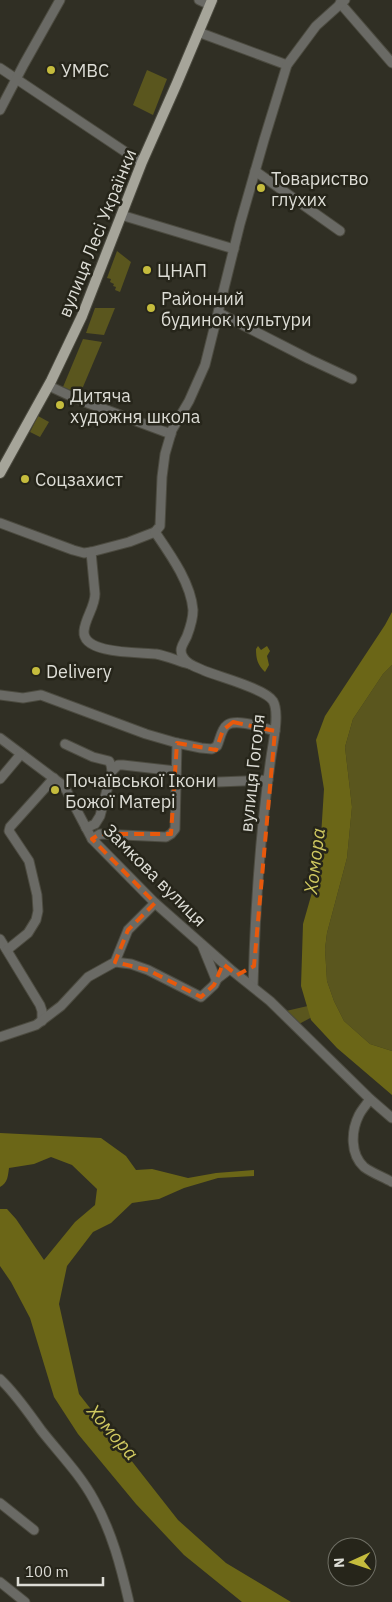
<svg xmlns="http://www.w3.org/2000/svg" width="392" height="1602" viewBox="0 0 392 1602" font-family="'IBM Plex Sans',sans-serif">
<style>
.green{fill:#5a561e}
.water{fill:#6b6617}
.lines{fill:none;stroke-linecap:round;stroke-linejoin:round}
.minor-casing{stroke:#4c4b40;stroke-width:11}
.major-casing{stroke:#4c4b40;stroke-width:12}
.minor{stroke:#6a6a65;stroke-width:9}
.major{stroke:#a6a59a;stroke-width:10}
.marked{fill:none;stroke:#e8590c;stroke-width:4;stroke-dasharray:10 6;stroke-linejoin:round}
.poi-dot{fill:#c5bc3d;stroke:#26251a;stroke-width:2}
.labels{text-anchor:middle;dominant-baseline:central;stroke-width:5;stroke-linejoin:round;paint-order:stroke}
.poi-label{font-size:18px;fill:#ddddd6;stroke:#26251a;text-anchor:start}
.street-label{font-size:18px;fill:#ddddd6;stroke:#26251a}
.water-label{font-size:19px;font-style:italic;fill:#cfc860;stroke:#26251a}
</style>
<rect width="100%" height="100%" fill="#302f24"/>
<g class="green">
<polygon points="147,70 167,79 153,115 133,105"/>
<polygon points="117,251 131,262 120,292 115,290 116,287 113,286 114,284 110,282 111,279 107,278"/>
<polygon points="95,308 115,308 104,335 86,333"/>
<polygon points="83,339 102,342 80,394 63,387"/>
<polygon points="38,416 49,422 40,437 30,432"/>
<polygon points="392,665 392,1051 370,1044 344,1021 334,1001 327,981 325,949 327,933 347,858 352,807 345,747 353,719 383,674"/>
<polygon points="312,1005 314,1016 299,1024 286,1011"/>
</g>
<g class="water">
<polygon points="392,612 392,665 383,674 353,719 345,747 352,807 347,858 327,933 325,949 327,981 334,1001 344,1021 370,1044 392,1051 392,1095 337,1048 311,1020 301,986 303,924 319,868 324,789 316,740 325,716 385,625"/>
<path d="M258 646 261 650 267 646 270 651 267 656 269 665 265 672C258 665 256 660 256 649Z"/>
<path d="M0 1133 101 1138 126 1156 136 1170 152 1169 188 1178 216 1173 254 1170V1176L218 1178 184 1188 159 1199 132 1203 111 1223 93 1232 67 1266 59 1304 79 1394 178 1520 226 1563 291 1602H242L184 1555 136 1504 78 1434 54 1397 30 1318 11 1282 0 1266V1209H7L16 1219 44 1260 75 1222 95 1205 97 1189 72 1165 51 1157 34 1164 9 1168C8 1175 8 1183 0 1187Z"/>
</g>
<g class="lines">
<defs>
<g id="minor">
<polyline points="199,0 210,5"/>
<polyline points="340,3 392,63"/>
<polyline points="198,32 287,65"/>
<polyline points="0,68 133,157 142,162"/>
<polyline points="0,110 24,64 60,0"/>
<polyline points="255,171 340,231"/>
<polyline points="121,215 234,249"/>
<polyline points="219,313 309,359 352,379"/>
<polyline points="49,386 77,399 171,434"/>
<polyline points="0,523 73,550 84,553 91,552 129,542 155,532"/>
<polyline points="155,532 160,526 162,477 165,454 172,430 189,401 205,365 240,224 264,140 287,65 316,26 345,0"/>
<path d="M155 532C170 554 191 583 193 610 193 618 190 628 187 636 184 643 178 649 183 657 187 665 197 667 205 671 220 677 266 689 273 701 280 713 273 743 271 757 260 833 255 911 253 987"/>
<path d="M91 552 95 594C95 607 85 618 84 631 82 655 142 652 156 654 167 656 178 661 189 664"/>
<path d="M0 695 23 698 41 695 146 734 177 743 201 748 212 749 217 746C220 740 221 729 227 725 237 718 263 728 275 731"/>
<polyline points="0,738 64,786 92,839 155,903 230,969 270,1001 370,1099 392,1118"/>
<polyline points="65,744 93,757 109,761 111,765 112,771 100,816 95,824 86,828"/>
<polyline points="112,771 118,765 123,765 176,771"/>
<polyline points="0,779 21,754"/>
<polyline points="176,780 218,782 268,780"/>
<polyline points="92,839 100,834 166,837 171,834 175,829 177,743"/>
<polyline points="0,939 40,1005 42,1011 42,1021"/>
<polyline points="202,945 215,977 217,979 230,969"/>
<polyline points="7,950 28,933 36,920 38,911 37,895 29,861 9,831 10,827 54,778"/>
<polyline points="115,962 131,964 148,970 201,997 214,985 217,979"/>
<polyline points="0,1037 36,1025 61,1006 88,977 115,962 128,930 155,903"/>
<path d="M370 1099C367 1104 362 1109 359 1115 351 1131 350 1154 364 1167 372 1173 383 1177 392 1182"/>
<path d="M0 1379C16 1394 28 1412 41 1430 59 1453 80 1474 94 1500 112 1532 121 1567 129 1602"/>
<polyline points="0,1503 34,1530"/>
<polyline points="0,1582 25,1602"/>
</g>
<polyline id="major" points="0,473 51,381 82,316 142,162 177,83 212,0"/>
</defs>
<use href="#minor" class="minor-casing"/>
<use href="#major" class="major-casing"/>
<use href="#minor" class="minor"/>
<use href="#major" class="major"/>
</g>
<path class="marked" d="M233 722 275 731 254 966 237 975 223 964 214 985 201 997 148 970 115 962 128 930 155 903 92 839 100 834H171L177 743 216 750 223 730Z"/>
<g class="poi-dot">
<circle cx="51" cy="70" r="5"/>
<circle cx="261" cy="188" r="5"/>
<circle cx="147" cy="270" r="5"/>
<circle cx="151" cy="308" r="5"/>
<circle cx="60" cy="405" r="5"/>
<circle cx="25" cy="479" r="5"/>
<circle cx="36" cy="671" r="5"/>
<circle cx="55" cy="790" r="5"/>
</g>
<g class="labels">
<g class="poi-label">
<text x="61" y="70">УМВС</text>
<text x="271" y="178">Товариство<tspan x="271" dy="21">глухих</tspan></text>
<text x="157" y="270">ЦНАП</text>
<text x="161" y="298">Районний<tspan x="161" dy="21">будинок культури</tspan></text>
<text x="70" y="395">Дитяча<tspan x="70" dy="21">художня школа</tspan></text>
<text x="35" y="479">Соцзахист</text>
<text x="46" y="671">Delivery</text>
<text x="65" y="780">Почаївської Ікони<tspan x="65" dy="21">Божої Матері</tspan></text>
</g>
<g class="street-label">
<text transform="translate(97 233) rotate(-68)">вулиця Лесі Українки</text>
<text transform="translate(252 773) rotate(-84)">вулиця Гоголя</text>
<text transform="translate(155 875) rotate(45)">Замкова вулиця</text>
</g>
<g class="water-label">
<text transform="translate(314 861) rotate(-83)">Хомора</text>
<text transform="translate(113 1432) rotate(49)">Хомора</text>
</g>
</g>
<g transform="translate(352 1562) rotate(267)"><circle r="24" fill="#26251a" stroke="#6f6f65"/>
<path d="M0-4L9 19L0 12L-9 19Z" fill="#c5bc3d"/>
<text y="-8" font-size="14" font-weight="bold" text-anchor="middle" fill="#ddddd6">N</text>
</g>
<path d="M18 1577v8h85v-8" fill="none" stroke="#ddddd6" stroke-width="2.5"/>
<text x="25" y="1577" font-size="15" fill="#ddddd6" stroke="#26251a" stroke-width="4" paint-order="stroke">100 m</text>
</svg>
